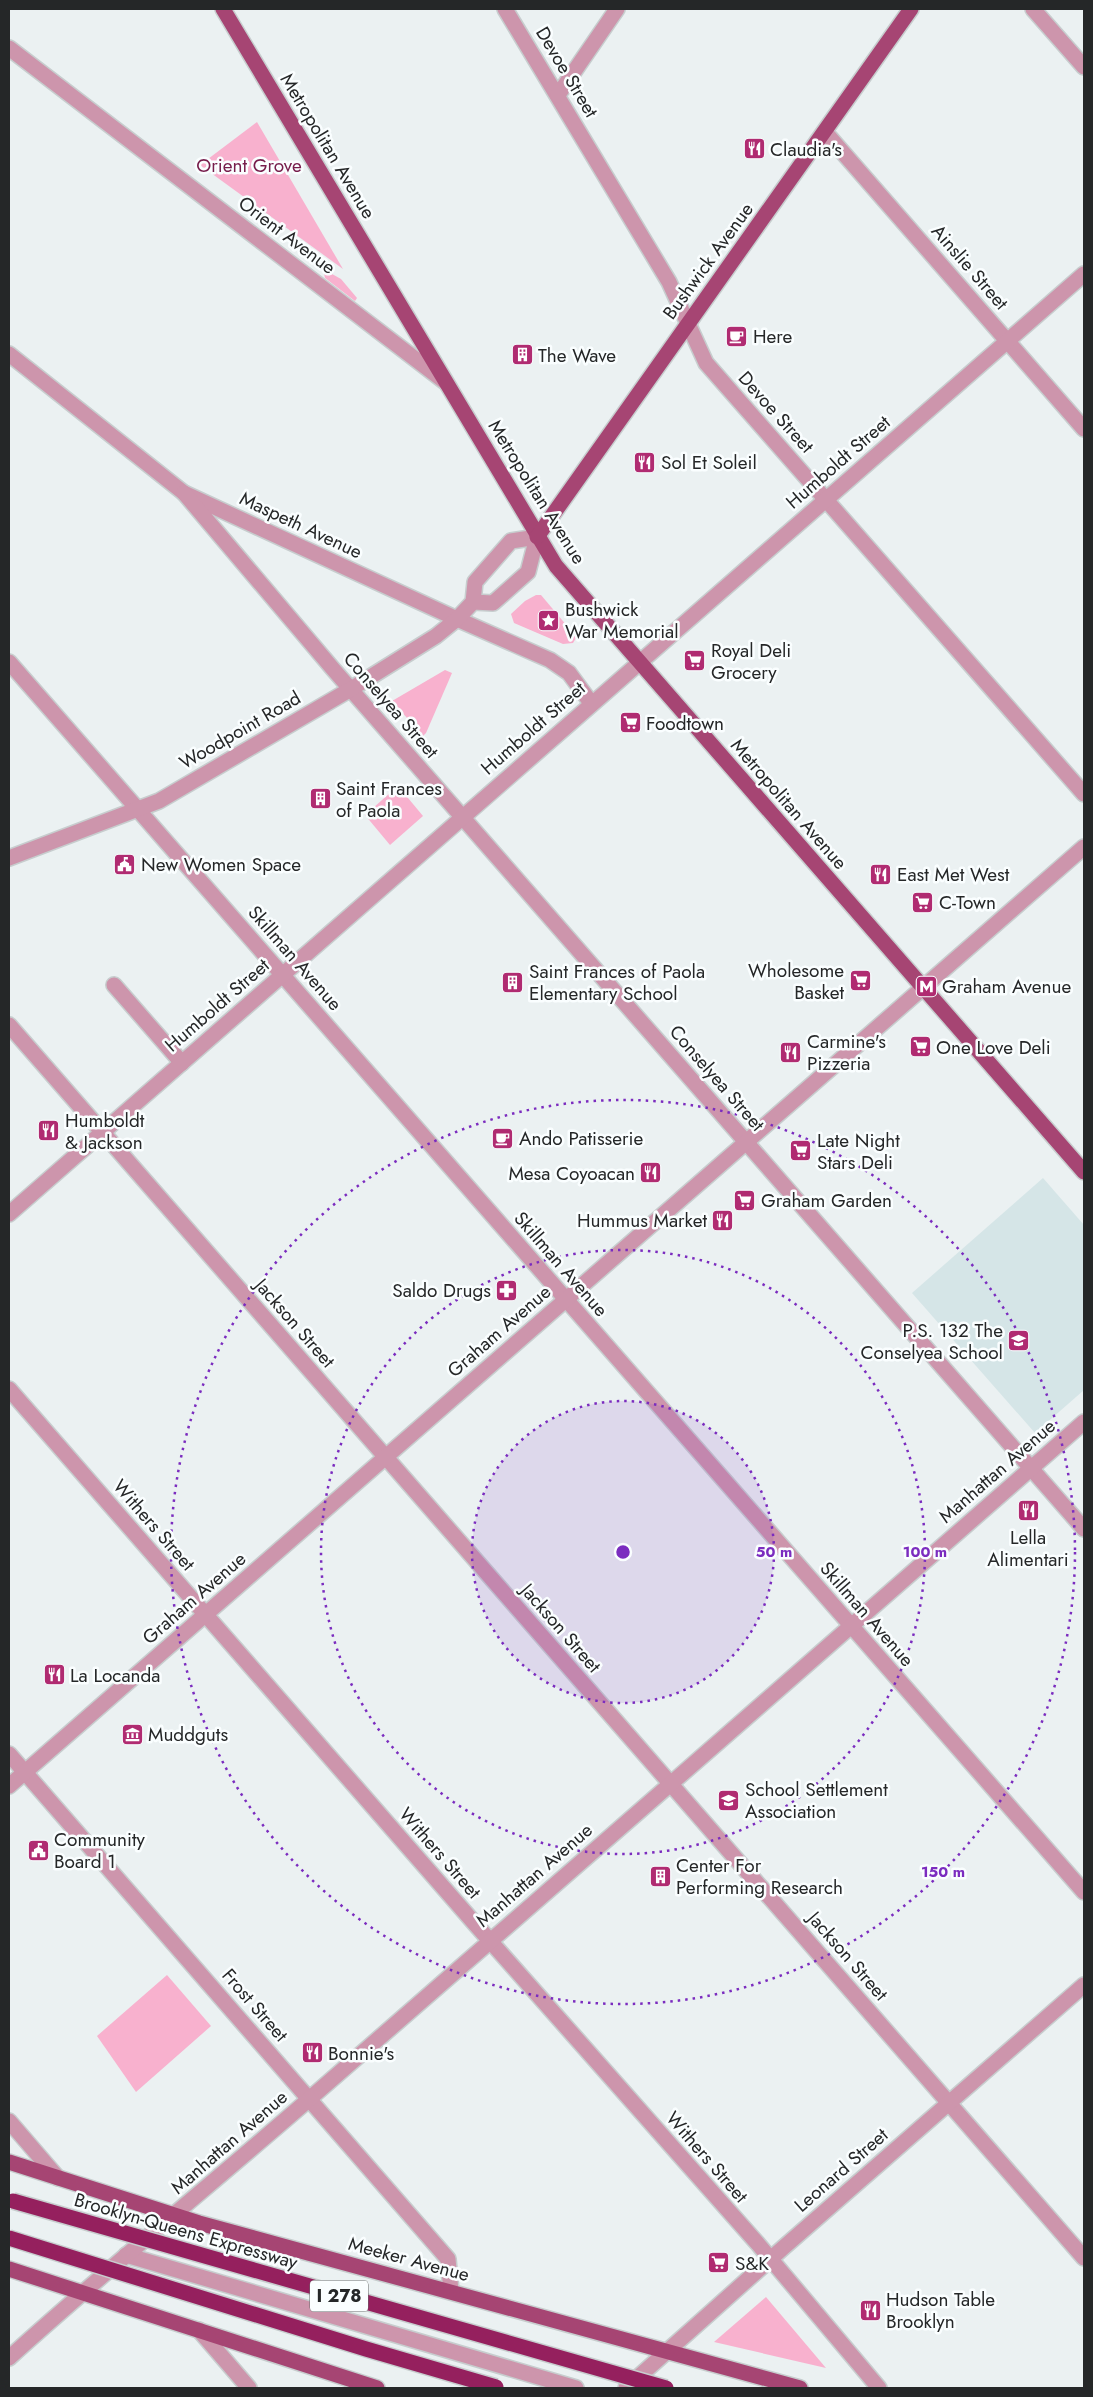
<svg xmlns="http://www.w3.org/2000/svg" width="1093" height="2397" viewBox="0 0 1093 2397" font-family="Jost,sans-serif">
<style>
.built{fill:#d5e5e7}
.green{fill:#f8b1ce}
.lines{fill:none;stroke-linecap:round;stroke-linejoin:round}
.minor-casing{stroke:#c7cdce;stroke-width:18}
.major-casing{stroke:#c7cdce;stroke-width:18}
.minor{stroke:#cd95ac;stroke-width:15}
.major{stroke:#a64573;stroke-width:15}
.highway-bridge-casing{stroke:#c7cdce;stroke-width:18;stroke-linecap:butt}
.highway-bridge{stroke:#95205e;stroke-width:15}
.ring{fill:none;stroke:#7b2cbf;stroke-width:2.5;stroke-dasharray:2.5 5}
.labels{text-anchor:middle;dominant-baseline:central;stroke-width:5;stroke-linejoin:round;paint-order:stroke}
.shield{fill:#fafeff;stroke:#656868;stroke-width:1}
.shield-label{font-size:18px;font-weight:bold;fill:#252728}
.street-label{font-size:19px;fill:#252728;stroke:#fafeff}
.poi-label{font-size:19px;fill:#252728;stroke:#fafeff;text-anchor:start}
.park-label{font-size:19px;fill:#761c4b;stroke:#fafeff}
.centre{fill:#7b2cbf;stroke:#fafeff;stroke-width:2.5}
.ring-label{font-size:15px;text-anchor:middle;font-weight:bold;fill:#7b2cbf;stroke:#fafeff;stroke-width:5;stroke-linejoin:round;paint-order:stroke}
</style>
<rect width="100%" height="100%" fill="#ebf1f2"/>
<polygon class="built" points="1043,1178 1084,1225 1084,1390 1035,1433 912,1293"/>
<g class="green">
<polygon points="257,122 343,269 200,165"/>
<polygon points="323,269 341,279 357,298 355,301 325,278"/>
<polygon points="536,595 541,595 573,633 576,638 573,643 563,644 514,623 511,614 525,601"/>
<polygon points="445,670 452,673 426,733 423,736 392,701"/>
<polygon points="398,786 423,816 390,845 365,815"/>
<polygon points="167,1975 211,2026 136,2092 97,2036"/>
<polygon points="766,2297 826,2368 714,2342"/>
</g>
<g class="lines">
<defs>
<g id="minor">
<polyline points="505,9 669,282 706,363 1084,794"/>
<polyline points="1033,9 1084,67"/>
<polyline points="9,48 444,381"/>
<polyline points="558,95 617,9"/>
<polyline points="825,132 1084,429"/>
<polyline points="9,354 184,493 457,619 550,660 569,673 591,703"/>
<polyline points="184,493 333,669 1084,1529"/>
<polyline points="9,662 1084,1892"/>
<polyline points="9,858 159,801 351,689 436,636 457,619 473,602 475,582 511,541 537,537 528,572 493,603 473,602"/>
<polyline points="114,985 182,1063"/>
<polyline points="9,1025 1084,2258"/>
<polyline points="9,1214 1084,274"/>
<polyline points="9,1389 476,1925 758,2244 879,2388"/>
<polyline points="9,1754 448,2259 451,2291"/>
<polyline points="9,1786 1084,847"/>
<polyline points="9,2121 58,2178"/>
<polyline points="126,2255 576,2388"/>
<polyline points="199,2330 249,2388"/>
<path d="M9 2358C106 2270 208 2187 307 2101 566 1875 826 1649 1084 1422"/>
<polyline points="626,2388 784,2247 1084,1985"/>
</g>
<g id="major">
<polyline points="223,9 556,566 1084,1172"/>
<polyline points="537,537 911,9"/>
<polyline points="9,2162 199,2223 800,2388"/>
<polyline points="9,2269 377,2388"/>
</g>
</defs>
<use href="#minor" class="minor-casing"/>
<use href="#major" class="major-casing"/>
<use href="#minor" class="minor"/>
<use href="#major" class="major"/>
<defs>
<g id="highway-bridge">
<polyline points="13,2201 666,2388"/>
<polyline points="9,2238 366,2349 496,2387"/>
</g>
</defs>
<use href="#highway-bridge" class="highway-bridge-casing"/>
<use href="#highway-bridge" class="highway-bridge"/>
</g>
<circle cx="623" cy="1552" r="151" fill="#7b2cbf" fill-opacity=".12"/>
<g class="ring">
<circle cx="623" cy="1552" r="151"/>
<circle cx="623" cy="1552" r="302"/>
<circle cx="623" cy="1552" r="452"/>
</g>
<defs>
<symbol id="restaurant-square" viewBox="-11 -11 22 22"><rect x="-9" y="-9" width="18" height="18" rx="4" fill="#b02b71" stroke="#fafeff"/><path d="M-5-6h1v4h1v-4h1v4h1v-4h1v5L-1.5 .5V6h-2V.5L-5-1ZM5-6V6H3V1.5H1.5Q1.5-4 5-6Z" fill="#fff"/></symbol>
<symbol id="cafe-square" viewBox="-11 -11 22 22"><rect x="-9" y="-9" width="18" height="18" rx="4" fill="#b02b71" stroke="#fafeff"/><path d="M-5.5-4.5H6V0H3Q3 3.5 0 3.5H-2.5Q-5.5 3.5-5.5 0ZM3-3.2v2h1.7v-2ZM-6 4.5H4V6H-6Z" fill="#fff"/></symbol>
<symbol id="building-square" viewBox="-11 -11 22 22"><rect x="-9" y="-9" width="18" height="18" rx="4" fill="#b02b71" stroke="#fafeff"/><path d="M-4-6H4V6H1V3H-1V6H-4ZM-2.5-4.3h1.7v1.8h-1.7ZM.8-4.3h1.7v1.8H.8ZM-2.5-1h1.7V.8h-1.7ZM.8-1h1.7V.8H.8Z" fill="#fff"/></symbol>
<symbol id="sight-square" viewBox="-11 -11 22 22"><rect x="-9" y="-9" width="18" height="18" rx="4" fill="#b02b71" stroke="#fafeff"/><path d="M0-6L1.8-2.2L6-1.7L2.9 1.2L3.7 5.4L0 3.3L-3.7 5.4L-2.9 1.2L-6-1.7L-1.8-2.2Z" fill="#fff"/></symbol>
<symbol id="supermarket-square" viewBox="-11 -11 22 22"><rect x="-9" y="-9" width="18" height="18" rx="4" fill="#b02b71" stroke="#fafeff"/><path d="M-6-5.5h2.5l.6 2H6L4.5 2H-2.5L-4.4-4H-6ZM-1.5 3.2a1.3 1.3 0 1 0 .1 0ZM3 3.2a1.3 1.3 0 1 0 .1 0Z" fill="#fff"/></symbol>
<symbol id="civic-square" viewBox="-11 -11 22 22"><rect x="-9" y="-9" width="18" height="18" rx="4" fill="#b02b71" stroke="#fafeff"/><path d="M-.6-6.5H3V-4.5H.6V-3L4-1V1h2V6H-6V1h2V-1L-.6-3ZM-1.2 2.5V6h2.4V2.5Z" fill="#fff"/></symbol>
<symbol id="metro-square" viewBox="-11 -11 22 22"><rect x="-9" y="-9" width="18" height="18" rx="4" fill="#b02b71" stroke="#fafeff"/><path d="M-5.5 5V-5H-3L0 0L3-5H5.5V5H3V-.5L0 4L-3-.5V5Z" fill="#fff"/></symbol>
<symbol id="pharmacy-square" viewBox="-11 -11 22 22"><rect x="-9" y="-9" width="18" height="18" rx="4" fill="#b02b71" stroke="#fafeff"/><path d="M-2-6h4v4h4v4h-4v4h-4v-4h-4v-4h4Z" fill="#fff"/></symbol>
<symbol id="school-square" viewBox="-11 -11 22 22"><rect x="-9" y="-9" width="18" height="18" rx="4" fill="#b02b71" stroke="#fafeff"/><path d="M0-5L7-2L0 1L-7-2ZM-4 1L0 2.5L4 1V4Q0 6-4 4Z" fill="#fff"/></symbol>
<symbol id="museum-square" viewBox="-11 -11 22 22"><rect x="-9" y="-9" width="18" height="18" rx="4" fill="#b02b71" stroke="#fafeff"/><path d="M0-6L6-3V-2H-6V-3ZM-5-1h2V3h-2ZM-1-1h2V3h-2ZM3-1h2V3H3ZM-6 4H6V6H-6Z" fill="#fff"/></symbol>
</defs>
<g fill-rule="evenodd">
<use href="#restaurant-square" x="742" y="136" width="25" height="25"/>
<use href="#cafe-square" x="724" y="324" width="25" height="25"/>
<use href="#building-square" x="510" y="342" width="25" height="25"/>
<use href="#restaurant-square" x="632" y="450" width="25" height="25"/>
<use href="#sight-square" x="536" y="608" width="25" height="25"/>
<use href="#supermarket-square" x="682" y="648" width="25" height="25"/>
<use href="#supermarket-square" x="618" y="710" width="25" height="25"/>
<use href="#building-square" x="308" y="786" width="25" height="25"/>
<use href="#civic-square" x="112" y="852" width="25" height="25"/>
<use href="#restaurant-square" x="868" y="862" width="25" height="25"/>
<use href="#supermarket-square" x="910" y="890" width="25" height="25"/>
<use href="#supermarket-square" x="848" y="968" width="25" height="25"/>
<use href="#building-square" x="500" y="970" width="25" height="25"/>
<use href="#metro-square" x="914" y="974" width="25" height="25"/>
<use href="#supermarket-square" x="908" y="1034" width="25" height="25"/>
<use href="#restaurant-square" x="778" y="1040" width="25" height="25"/>
<use href="#restaurant-square" x="36" y="1118" width="25" height="25"/>
<use href="#cafe-square" x="490" y="1126" width="25" height="25"/>
<use href="#supermarket-square" x="788" y="1138" width="25" height="25"/>
<use href="#restaurant-square" x="638" y="1160" width="25" height="25"/>
<use href="#supermarket-square" x="732" y="1188" width="25" height="25"/>
<use href="#restaurant-square" x="710" y="1208" width="25" height="25"/>
<use href="#pharmacy-square" x="494" y="1278" width="25" height="25"/>
<use href="#school-square" x="1006" y="1328" width="25" height="25"/>
<use href="#restaurant-square" x="1016" y="1498" width="25" height="25"/>
<use href="#restaurant-square" x="42" y="1662" width="25" height="25"/>
<use href="#museum-square" x="120" y="1722" width="25" height="25"/>
<use href="#school-square" x="716" y="1788" width="25" height="25"/>
<use href="#civic-square" x="26" y="1838" width="25" height="25"/>
<use href="#building-square" x="648" y="1864" width="25" height="25"/>
<use href="#restaurant-square" x="300" y="2040" width="25" height="25"/>
<use href="#supermarket-square" x="706" y="2250" width="25" height="25"/>
<use href="#restaurant-square" x="858" y="2298" width="25" height="25"/>
</g>
<g class="labels">
<rect class="shield" x="310" y="2280.5" width="58" height="31" rx="4"/>
<g class="shield-label">
<text x="339" y="2296">I 278</text>
</g>
<g class="street-label">
<text transform="translate(567 72) rotate(59)">Devoe Street</text>
<text transform="translate(328 146) rotate(59)">Metropolitan Avenue</text>
<text transform="translate(287 235) rotate(37)">Orient Avenue</text>
<text transform="translate(708 261) rotate(-54)">Bushwick Avenue</text>
<text transform="translate(970 267) rotate(49)">Ainslie Street</text>
<text transform="translate(776 412) rotate(48)">Devoe Street</text>
<text transform="translate(838 462) rotate(-41)">Humboldt Street</text>
<text transform="translate(537 492) rotate(58)">Metropolitan Avenue</text>
<text transform="translate(301 525) rotate(25)">Maspeth Avenue</text>
<text transform="translate(391 705) rotate(49)">Conselyea Street</text>
<text transform="translate(533 728) rotate(-41)">Humboldt Street</text>
<text transform="translate(240 730) rotate(-30)">Woodpoint Road</text>
<text transform="translate(789 804) rotate(49)">Metropolitan Avenue</text>
<text transform="translate(295 958) rotate(49)">Skillman Avenue</text>
<text transform="translate(217 1005) rotate(-41)">Humboldt Street</text>
<text transform="translate(717 1078) rotate(49)">Conselyea Street</text>
<text transform="translate(561 1264) rotate(49)">Skillman Avenue</text>
<text transform="translate(295 1323) rotate(49)">Jackson Street</text>
<text transform="translate(499 1331) rotate(-41)">Graham Avenue</text>
<text transform="translate(997 1471) rotate(-41)">Manhattan Avenue</text>
<text transform="translate(154 1525) rotate(49)">Withers Street</text>
<text transform="translate(194 1598) rotate(-41)">Graham Avenue</text>
<text transform="translate(867 1614) rotate(49)">Skillman Avenue</text>
<text transform="translate(561 1628) rotate(49)">Jackson Street</text>
<text transform="translate(440 1853) rotate(49)">Withers Street</text>
<text transform="translate(534 1875) rotate(-41)">Manhattan Avenue</text>
<text transform="translate(848 1956) rotate(49)">Jackson Street</text>
<text transform="translate(255 2005) rotate(49)">Frost Street</text>
<text transform="translate(229 2142) rotate(-41)">Manhattan Avenue</text>
<text transform="translate(707 2157) rotate(49)">Withers Street</text>
<text transform="translate(841 2170) rotate(-41)">Leonard Street</text>
<text transform="translate(186 2231) rotate(16)">Brooklyn-Queens Expressway</text>
<text transform="translate(409 2259) rotate(15)">Meeker Avenue</text>
</g>
<g class="poi-label">
<text x="770" y="149">Claudia's</text>
<text x="753" y="336">Here</text>
<text x="538" y="355">The Wave</text>
<text x="661" y="462">Sol Et Soleil</text>
<text x="565" y="609">Bushwick<tspan x="565" dy="22">War Memorial</tspan></text>
<text x="711" y="650">Royal Deli<tspan x="711" dy="22">Grocery</tspan></text>
<text x="646" y="723">Foodtown</text>
<text x="336" y="788">Saint Frances<tspan x="336" dy="22">of Paola</tspan></text>
<text x="141" y="864">New Women Space</text>
<text x="897" y="874">East Met West</text>
<text x="939" y="902">C-Town</text>
<text x="844" y="970" text-anchor="end">Wholesome<tspan x="844" dy="22">Basket</tspan></text>
<text x="529" y="971">Saint Frances of Paola<tspan x="529" dy="22">Elementary School</tspan></text>
<text x="942" y="986">Graham Avenue</text>
<text x="807" y="1041">Carmine's<tspan x="807" dy="22">Pizzeria</tspan></text>
<text x="936" y="1047">One Love Deli</text>
<text x="65" y="1120">Humboldt<tspan x="65" dy="22">&amp; Jackson</tspan></text>
<text x="519" y="1138">Ando Patisserie</text>
<text x="817" y="1140">Late Night<tspan x="817" dy="22">Stars Deli</tspan></text>
<text x="635" y="1173" text-anchor="end">Mesa Coyoacan</text>
<text x="761" y="1200">Graham Garden</text>
<text x="707" y="1220" text-anchor="end">Hummus Market</text>
<text x="491" y="1290" text-anchor="end">Saldo Drugs</text>
<text x="1003" y="1330" text-anchor="end">P.S. 132 The<tspan x="1003" dy="22">Conselyea School</tspan></text>
<text x="1028" y="1537" text-anchor="middle">Lella<tspan x="1028" dy="22">Alimentari</tspan></text>
<text x="70" y="1675">La Locanda</text>
<text x="148" y="1734">Muddguts</text>
<text x="745" y="1789">School Settlement<tspan x="745" dy="22">Association</tspan></text>
<text x="54" y="1839">Community<tspan x="54" dy="22">Board 1</tspan></text>
<text x="676" y="1865">Center For<tspan x="676" dy="22">Performing Research</tspan></text>
<text x="328" y="2053">Bonnie's</text>
<text x="735" y="2263">S&amp;K</text>
<text x="886" y="2299">Hudson Table<tspan x="886" dy="22">Brooklyn</tspan></text>
</g>
<g class="park-label">
<text x="249" y="165">Orient Grove</text>
</g>
</g>
<circle cx="623" cy="1552" r="8" class="centre"/>
<g class="ring-label">
<text x="774" y="1557">50 m</text>
<text x="925" y="1557">100 m</text>
<text x="943" y="1877">150 m</text>
</g>
<rect width="1093" height="2397" fill="none" stroke="#252728" stroke-width="20"/>
</svg>
